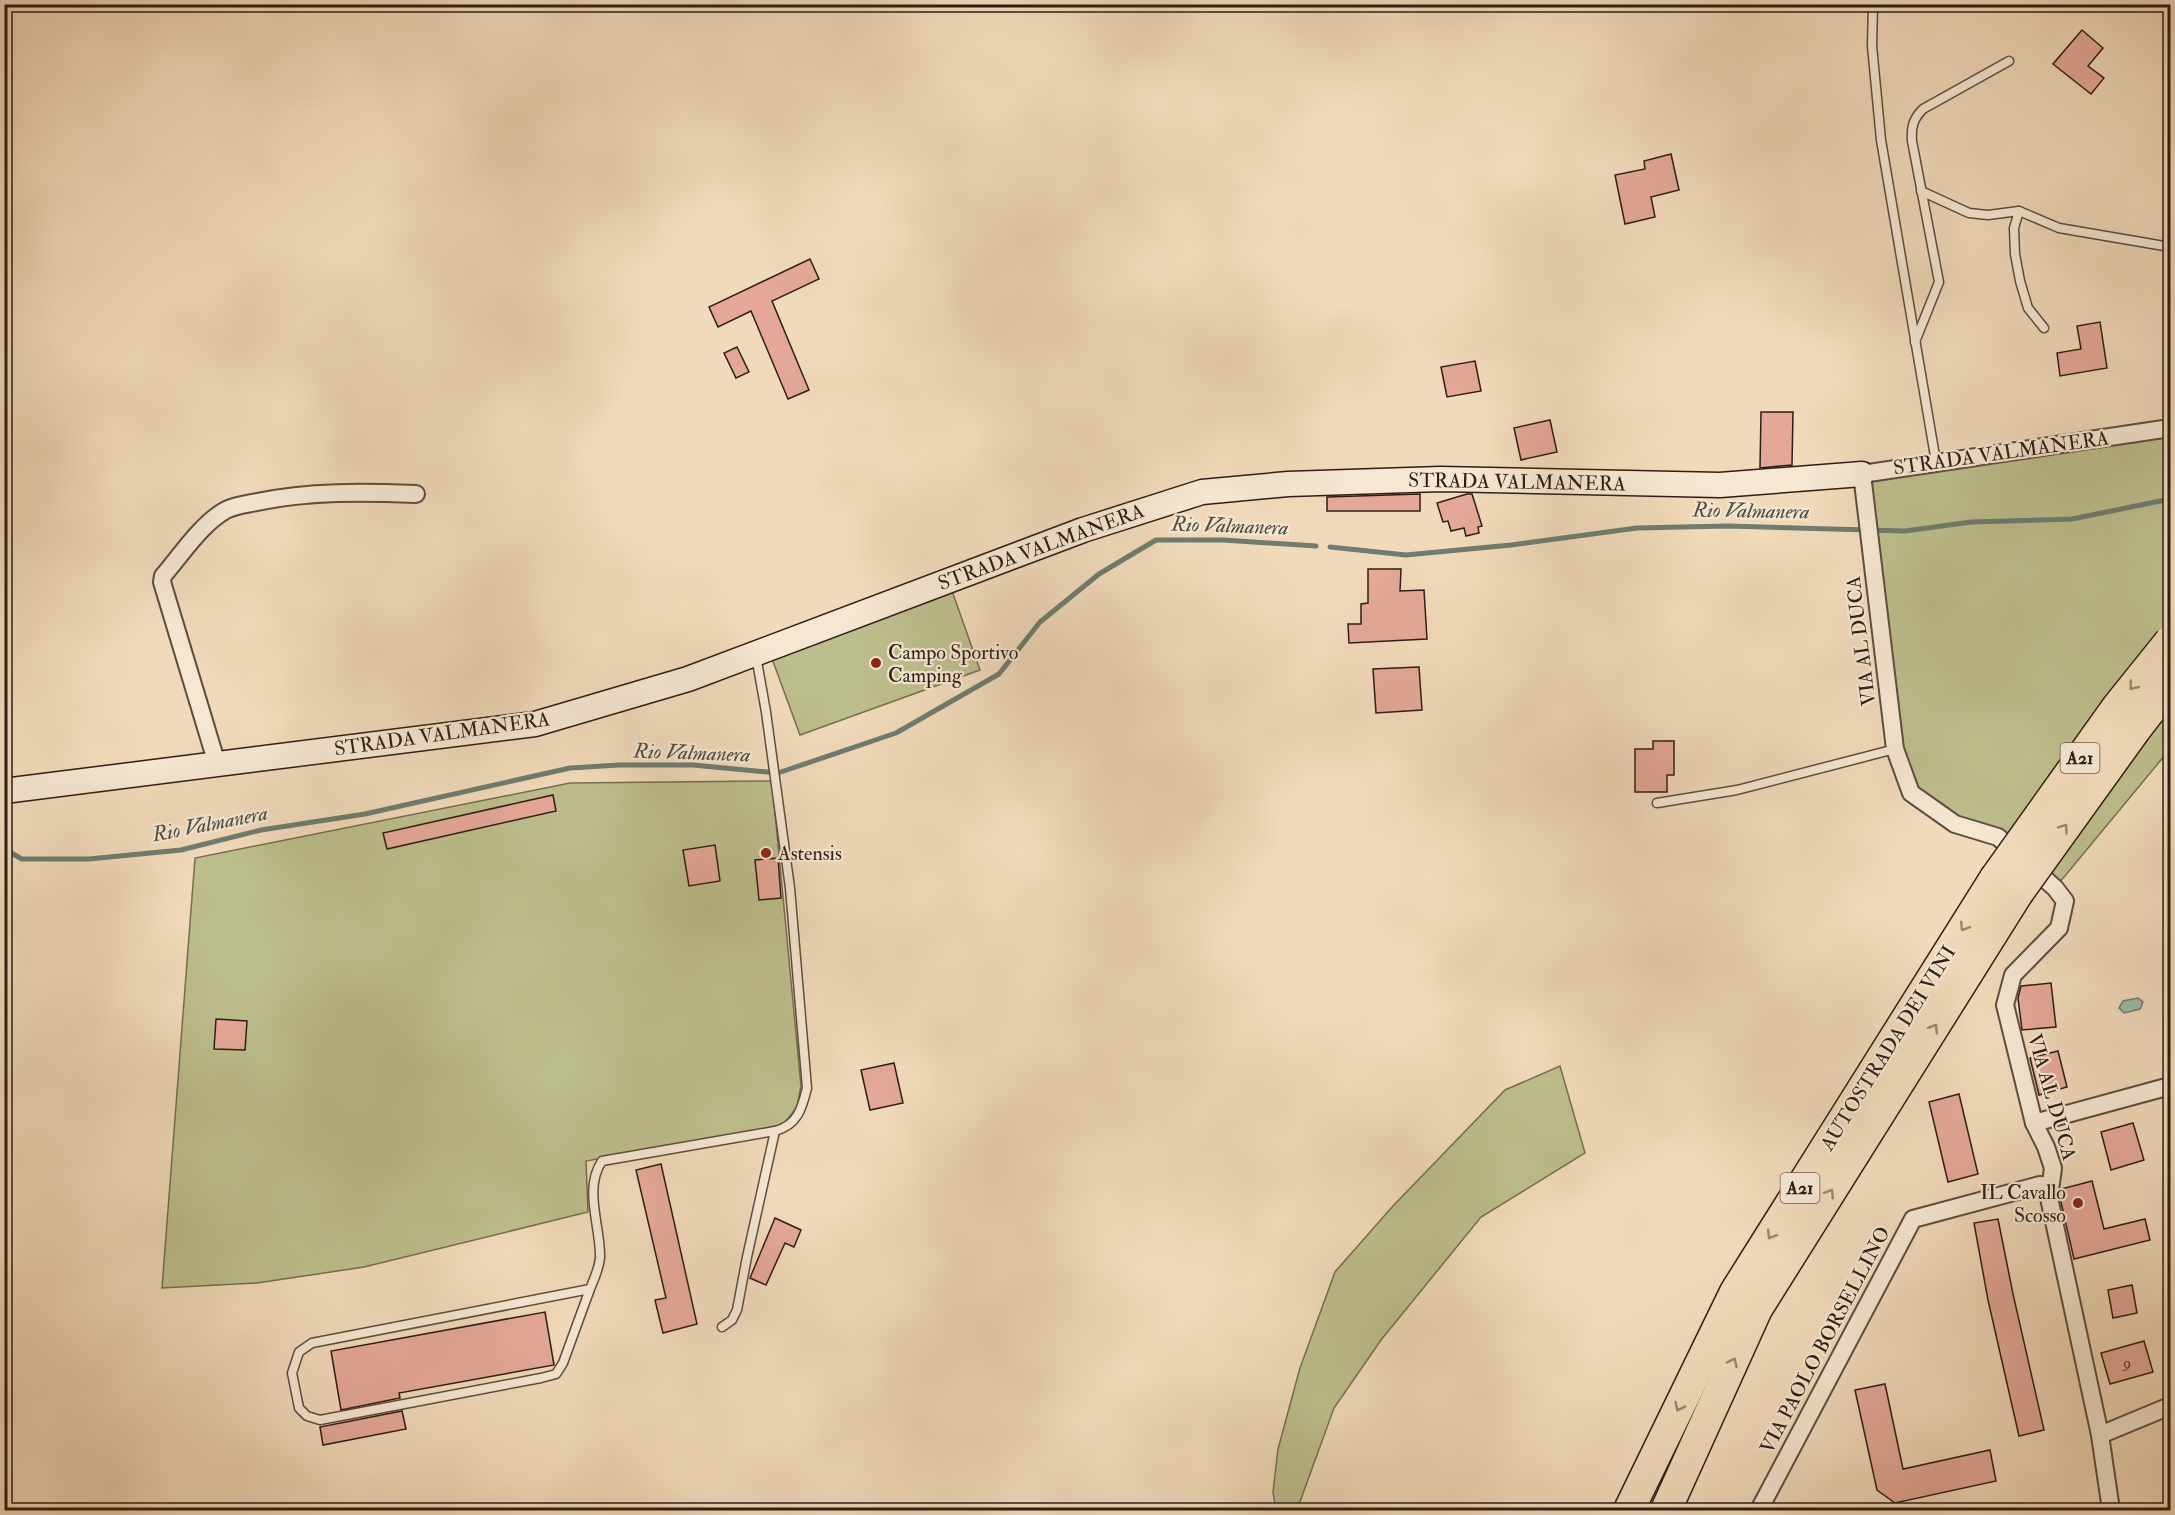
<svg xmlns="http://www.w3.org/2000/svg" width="2175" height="1515" viewBox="0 0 2175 1515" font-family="'IM FELL Double Pica',serif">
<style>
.green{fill:#bdbe8d;stroke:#756e50;stroke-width:1.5}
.water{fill:#9bbbac;stroke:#6f7c6f;stroke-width:1.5}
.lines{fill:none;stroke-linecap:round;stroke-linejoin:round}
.stream{stroke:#6f7c6f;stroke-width:5}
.building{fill:#e5a898;stroke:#2d1e14;stroke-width:1.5}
.lane-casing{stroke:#5e4d3e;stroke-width:11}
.street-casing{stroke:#5e4d3e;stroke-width:20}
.secondary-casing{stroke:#2d1e14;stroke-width:27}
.highway-casing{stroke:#2d1e14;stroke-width:33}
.lane{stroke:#f6e7d2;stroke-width:8}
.street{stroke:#f6e7d2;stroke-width:16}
.secondary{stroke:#f6e7d2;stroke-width:24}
.highway{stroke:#f1daba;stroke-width:30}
.highway-bridge-casing{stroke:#2d1e14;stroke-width:33;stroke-linecap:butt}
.highway-bridge{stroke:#f1daba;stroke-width:30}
.oneway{stroke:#99856f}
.poi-dot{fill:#8f2418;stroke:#f6e7d2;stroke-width:2}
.labels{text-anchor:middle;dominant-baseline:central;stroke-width:4.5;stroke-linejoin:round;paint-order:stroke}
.number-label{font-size:16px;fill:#5b4035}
.shield{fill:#f6e7d2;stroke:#695a4d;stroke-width:1.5}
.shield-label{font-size:18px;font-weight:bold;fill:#2d1e14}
.street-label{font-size:20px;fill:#2d1e14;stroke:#f6e7d2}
.poi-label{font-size:20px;fill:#2d1e14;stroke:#f6e7d2;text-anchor:start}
.water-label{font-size:21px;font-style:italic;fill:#4e4d42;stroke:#f6e7d2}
</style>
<rect width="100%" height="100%" fill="#f1daba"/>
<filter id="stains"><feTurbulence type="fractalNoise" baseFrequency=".00333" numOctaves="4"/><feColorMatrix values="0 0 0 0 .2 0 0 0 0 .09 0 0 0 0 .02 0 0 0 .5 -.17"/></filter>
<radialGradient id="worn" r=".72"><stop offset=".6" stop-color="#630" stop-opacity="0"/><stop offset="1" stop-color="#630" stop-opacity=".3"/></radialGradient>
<g class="green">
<polygon points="2170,428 2170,749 2055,888 1998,837 1911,793 1895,749 1862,474"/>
<polygon points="952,591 980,670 800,735 771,656"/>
<polygon points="772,781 801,1086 797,1107 783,1125 586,1161 588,1212 364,1267 257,1283 162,1288 195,858 570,783"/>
<polygon points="1560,1066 1585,1153 1481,1217 1381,1340 1334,1408 1297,1510 1276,1510 1273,1492 1278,1449 1300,1368 1335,1272 1392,1207 1505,1090"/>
</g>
<polygon class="water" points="2138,998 2143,1002 2140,1009 2124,1013 2119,1008 2123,1001"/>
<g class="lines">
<g class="stream">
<polyline points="1330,547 1406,555 1511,545 1637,528 1728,526 1905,531 1971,522 2072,519 2170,499"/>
<polyline points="4,849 22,859 89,859 181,850 261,830 365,814 570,768 619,765 693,765 778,773 896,733 999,674 1040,622 1099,574 1156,540 1223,540 1316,546"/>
</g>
</g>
<g class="building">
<polygon points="2082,30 2103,48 2088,66 2104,78 2091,94 2053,64"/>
<polygon points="1671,154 1679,190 1651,197 1655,217 1625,224 1615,175 1645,169 1644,161"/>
<polygon points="810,259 819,279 772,301 809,390 788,399 751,311 718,327 709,307"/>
<polygon points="2100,322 2107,368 2060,376 2057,353 2081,349 2077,326"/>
<polygon points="737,347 749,372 736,378 724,353"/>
<polygon points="1475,361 1481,391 1447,397 1441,367"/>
<polygon points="1761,412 1793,412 1792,465 1760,468"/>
<polygon points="1550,420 1557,452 1521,460 1514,428"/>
<polygon points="1420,494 1420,511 1327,511 1327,497"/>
<polygon points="1467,494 1472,494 1482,526 1478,527 1479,533 1466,536 1464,528 1451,531 1448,521 1443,522 1437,503"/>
<polygon points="1368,569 1401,569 1400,591 1424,590 1427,639 1349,643 1348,624 1361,624 1361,604 1368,603"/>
<polygon points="1419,667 1422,710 1376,713 1373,669"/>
<polygon points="1653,741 1674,741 1674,775 1667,775 1667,792 1635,792 1635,749 1653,749"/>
<polygon points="553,795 556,811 387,849 383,833"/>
<polygon points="715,845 720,881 689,886 683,850"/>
<polygon points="778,858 781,898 759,900 755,860"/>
<polygon points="2051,983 2056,1027 2022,1030 2018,998 2021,986"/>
<polygon points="216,1019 247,1021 245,1050 214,1049"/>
<polygon points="2058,1051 2067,1087 2039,1095 2030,1058"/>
<polygon points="894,1063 903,1103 870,1110 861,1070"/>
<polygon points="1959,1094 1978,1174 1948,1182 1929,1102"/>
<polygon points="2133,1123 2144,1160 2111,1170 2101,1132"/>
<polygon points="661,1164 697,1324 663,1333 655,1300 666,1298 636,1170"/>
<polygon points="2092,1181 2104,1229 2145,1219 2150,1240 2074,1259 2060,1198 2061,1189"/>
<polygon points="775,1218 801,1230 794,1247 785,1243 766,1285 750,1278"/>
<polygon points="1998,1219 2013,1294 2044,1430 2019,1436 1988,1300 1974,1223"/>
<polygon points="2132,1285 2137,1313 2113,1318 2108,1290"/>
<polygon points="545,1312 554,1365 399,1393 400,1398 341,1410 331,1351"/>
<polygon points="2144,1341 2153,1372 2110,1384 2101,1353"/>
<polygon points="1885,1384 1903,1469 1990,1450 1996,1481 1895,1503 1877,1490 1855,1390"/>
<polygon points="402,1411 406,1429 323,1445 320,1427"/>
</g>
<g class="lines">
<defs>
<g id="lane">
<polyline points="1873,4 1872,46 1881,140 1936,462"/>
<polyline points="1921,191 1969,213 1988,215 2019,211 2059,228 2170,247"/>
<polyline points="2019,211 2014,228 2015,254 2020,281 2028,308 2044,328"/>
<path d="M1915 342 1939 282 1912 141C1911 127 1913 119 1923 109L2009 61"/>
<polyline points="1657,803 1737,790 1895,749"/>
<path d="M590 1289 563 1363 556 1374 541 1378 320 1420 307 1416 299 1408 292 1373 299 1352 312 1343 590 1289C594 1279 599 1269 600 1258 601 1227 583 1189 602 1161L775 1131C798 1125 802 1108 807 1088L790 888 766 712 756 656"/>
<polyline points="722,1327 732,1320 737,1310 747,1257 775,1131"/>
</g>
<g id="street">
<path d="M217 764 162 582 163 576C181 555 202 523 226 510 235 505 247 504 257 502 310 491 363 492 416 494"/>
<polyline points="2034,1123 2170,1086"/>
<polyline points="2100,1435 2170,1406"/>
<polyline points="1759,1510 1913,1219 2040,1185 2050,1186"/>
<polyline points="2111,1510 2100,1435 2049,1198 2053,1168 2046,1147 2034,1123 2005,1005 2013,975 2059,928 2065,901 2055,888 1998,837 1955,824 1911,793 1895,749 1862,474 2170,428"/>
</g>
<polyline id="secondary" points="4,791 535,724 688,679 1083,530 1202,492 1288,484 1440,479 1720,485 1862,474"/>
<g id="highway">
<polyline points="1629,1510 1735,1292 1995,878"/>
<polyline points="1666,1510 1757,1309 2018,893"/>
</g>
</defs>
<use href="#lane" class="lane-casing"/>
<use href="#street" class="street-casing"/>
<use href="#secondary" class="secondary-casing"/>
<use href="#highway" class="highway-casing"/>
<use href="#lane" class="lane"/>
<use href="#street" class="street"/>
<use href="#secondary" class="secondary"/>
<use href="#highway" class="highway"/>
<defs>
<g id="highway-bridge">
<polyline points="1995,878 2117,707 2170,641"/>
<polyline points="2018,893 2136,729 2170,685"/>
</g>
</defs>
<use href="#highway-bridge" class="highway-bridge-casing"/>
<use href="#highway-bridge" class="highway-bridge"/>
</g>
<defs><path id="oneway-chevron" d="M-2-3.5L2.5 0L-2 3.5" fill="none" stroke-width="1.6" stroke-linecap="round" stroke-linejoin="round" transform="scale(1.5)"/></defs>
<g class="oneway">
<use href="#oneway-chevron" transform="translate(2133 686) rotate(129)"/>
<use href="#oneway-chevron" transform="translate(2064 828) rotate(-54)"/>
<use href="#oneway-chevron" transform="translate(1964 927) rotate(122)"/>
<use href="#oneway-chevron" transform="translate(1934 1028) rotate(-58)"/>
<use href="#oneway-chevron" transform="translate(1830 1193) rotate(-58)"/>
<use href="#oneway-chevron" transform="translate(1771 1235) rotate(122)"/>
<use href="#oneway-chevron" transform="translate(1733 1362) rotate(-65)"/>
<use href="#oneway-chevron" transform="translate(1679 1407) rotate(116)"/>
</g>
<g class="poi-dot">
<circle cx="876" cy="663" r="6"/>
<circle cx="766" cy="853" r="6"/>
<circle cx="2078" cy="1203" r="6"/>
</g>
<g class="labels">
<g class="number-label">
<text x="2127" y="1363">9</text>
</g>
<g class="shield">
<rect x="2060.5" y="743" width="39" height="30" rx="4.5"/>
<rect x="1780.5" y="1173" width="39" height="30" rx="4.5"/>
</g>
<g class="shield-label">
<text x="2080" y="758">A21</text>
<text x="1800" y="1188">A21</text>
</g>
<g class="street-label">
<text transform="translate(2001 453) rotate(-8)">STRADA VALMANERA</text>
<text transform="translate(1517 482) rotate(1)">STRADA VALMANERA</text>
<text transform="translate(1041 547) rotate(-20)">STRADA VALMANERA</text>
<text transform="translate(1861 641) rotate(-97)">VIA AL DUCA</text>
<text transform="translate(442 734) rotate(-8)">STRADA VALMANERA</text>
<text transform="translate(1888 1048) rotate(-58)">AUTOSTRADA DEI VINI</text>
<text transform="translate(2052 1097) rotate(74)">VIA AL DUCA</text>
<text transform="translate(1825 1340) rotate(-62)">VIA PAOLO BORSELLINO</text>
</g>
<g class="poi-label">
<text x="888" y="652">Campo Sportivo<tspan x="888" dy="23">Camping</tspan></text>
<text x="778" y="853">Astensis</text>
<text x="2066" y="1192" text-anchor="end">IL Cavallo<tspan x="2066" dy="23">Scosso</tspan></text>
</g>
<g class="water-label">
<text transform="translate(1751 511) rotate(1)">Rio Valmanera</text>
<text transform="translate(1230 526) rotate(2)">Rio Valmanera</text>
<text transform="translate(692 753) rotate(2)">Rio Valmanera</text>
<text transform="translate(210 824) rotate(-11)">Rio Valmanera</text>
</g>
</g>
<rect width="2175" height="1515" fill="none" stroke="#f1daba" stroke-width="24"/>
<rect x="6" y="6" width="2163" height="1503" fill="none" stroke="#2d1e14" stroke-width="3"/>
<rect x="12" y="12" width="2151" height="1491" fill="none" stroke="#2d1e14" stroke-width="1.5"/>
<rect width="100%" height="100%" filter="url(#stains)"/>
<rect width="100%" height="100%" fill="url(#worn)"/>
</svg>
